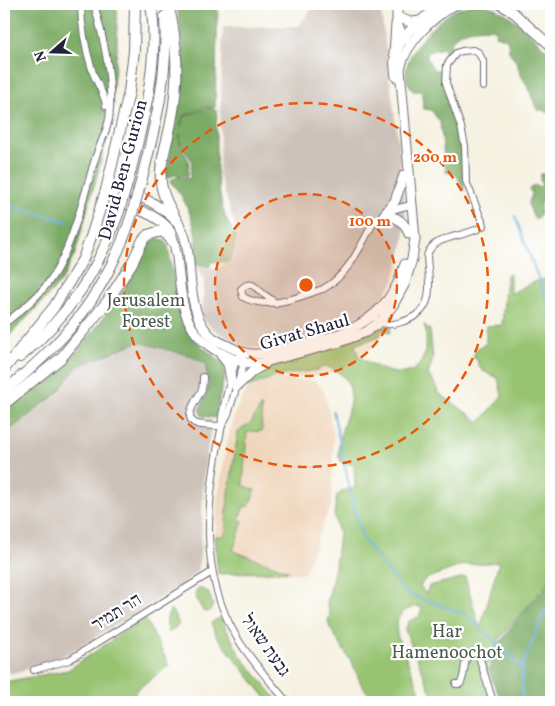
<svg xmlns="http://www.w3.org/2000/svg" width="555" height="706" viewBox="0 0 555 706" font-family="Vollkorn,'Frank Ruhl Libre',serif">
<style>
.built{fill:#efd6bb}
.industrial{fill:#cdc2b9}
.green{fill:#98c472;stroke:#5d7356;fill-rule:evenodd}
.forest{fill:#7aaa64;stroke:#4e6650}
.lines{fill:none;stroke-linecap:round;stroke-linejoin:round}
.stream{stroke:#66afde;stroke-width:2}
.street-casing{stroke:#6c6a75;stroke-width:8}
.secondary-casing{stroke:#6c6a75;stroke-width:11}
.primary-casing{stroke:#6c6a75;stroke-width:12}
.street{stroke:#fff;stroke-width:6}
.secondary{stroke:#fff;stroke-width:9}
.primary{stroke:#fff;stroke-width:10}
.primary-bridge-casing{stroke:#6c6a75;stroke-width:12;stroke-linecap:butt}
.primary-bridge{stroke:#fff;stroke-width:10}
.ring{fill:none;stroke:#e8590c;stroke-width:2.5;stroke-dasharray:9 6}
.labels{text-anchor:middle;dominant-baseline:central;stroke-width:4.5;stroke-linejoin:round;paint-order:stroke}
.street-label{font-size:18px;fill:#22223b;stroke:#fff}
.park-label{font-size:18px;fill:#4b5b4e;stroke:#fff}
.centre{fill:#e8590c;stroke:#fff;stroke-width:2.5}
.ring-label{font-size:15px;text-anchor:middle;font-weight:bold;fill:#e8590c;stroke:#fff;stroke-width:4.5;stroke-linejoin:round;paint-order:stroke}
</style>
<rect width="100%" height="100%" fill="#fff"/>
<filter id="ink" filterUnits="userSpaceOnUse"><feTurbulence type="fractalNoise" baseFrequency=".02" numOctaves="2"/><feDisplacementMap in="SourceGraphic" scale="10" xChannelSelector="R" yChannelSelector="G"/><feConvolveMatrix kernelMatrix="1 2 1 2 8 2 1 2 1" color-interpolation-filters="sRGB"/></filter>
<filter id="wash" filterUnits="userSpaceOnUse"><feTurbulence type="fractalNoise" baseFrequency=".0096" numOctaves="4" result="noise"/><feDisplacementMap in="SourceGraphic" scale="20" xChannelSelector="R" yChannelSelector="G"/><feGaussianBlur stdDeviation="1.12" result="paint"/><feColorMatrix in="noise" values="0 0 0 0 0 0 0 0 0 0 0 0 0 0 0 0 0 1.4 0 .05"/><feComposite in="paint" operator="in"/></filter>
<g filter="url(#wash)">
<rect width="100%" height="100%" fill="#f5f1e1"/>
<polygon class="built" points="278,378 315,381 324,391 334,436 331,506 325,518 305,573 218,574 215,536 217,504 226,447 234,414 248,387"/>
<g class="industrial">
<polygon points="315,4 380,4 398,141 406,215 404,241 394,281 384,295 367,311 347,324 312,336 259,348 240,345 215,330 202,318 204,281 198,267 214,269 221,267 233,259 239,239 219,174 223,27 299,26"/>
<polygon points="138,343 190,357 205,363 207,374 205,386 198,400 196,412 200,418 212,420 204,470 200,557 197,571 182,585 65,655 46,664 9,674 4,651 4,577 11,552 4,504 4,436 59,394 77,368"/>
</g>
<g class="green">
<path d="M510 274V294L531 283 551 277V571L548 582 501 637 486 666 492 702H435L405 630 409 621 419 617 422 608 417 606C400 611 395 617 397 635L424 702H376L362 686 353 665 330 628 328 621 330 614 327 603 335 567 339 534 334 514 337 495 341 494V491L355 488 354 465 341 462C328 435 372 391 336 371 330 367 324 365 318 370L278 376 247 387 263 369 274 363 378 328 391 326 390 333 384 330 381 331 380 336 355 345 359 357C370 363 382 371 395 373 425 377 430 346 424 324L430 330 433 359 428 374 438 388 437 392 480 422 502 396 498 378C488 373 478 372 477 359L473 358 476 349 486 344V326L502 325 506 275ZM499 562 480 629 465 577 429 586 426 594 420 586 425 579 463 565Z"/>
<polygon points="261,406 262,431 247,432 243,485 255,490 249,507 244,506 239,519 243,521 233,551 289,571 218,574 215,536 225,536 227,506 238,432 251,423"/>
<polygon points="199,588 208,592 213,604 211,610 207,612 203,611 195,596 196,591"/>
<path d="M171 609 179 624 169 633C166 624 165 618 171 609Z"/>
<polygon points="145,618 169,665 134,692 141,702 4,702 4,682 68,670"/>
<polygon points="217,619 221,619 240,655 279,702 269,702 216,635 211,623"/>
</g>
<g class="forest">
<polygon points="4,4 117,4 117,49 107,139 75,254 62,280 48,296 4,341"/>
<path d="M177 4H218L215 108 207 107 183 116 181 126 183 117 209 108 217 111C215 142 215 192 227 221 230 227 234 232 237 238L233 254 228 262H210V267L194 264C203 239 188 198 169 181L180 176 190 179 192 161 181 144 180 134V145L189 161 188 176 178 174 167 178 166 176 179 106 183 53Z"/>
<path d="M475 4C506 4 529 34 551 54V114L542 110H537L528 87 521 75 517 63 508 50 509 48 507 39 495 35 496 29C478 27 445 29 451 54L447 59 444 48 428 52 427 58 434 70 444 69 448 97 447 106 455 112 459 129 463 153 464 191 457 175 446 172 440 122 431 110 423 109 422 91H413C409 85 406 80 406 73 407 51 434 22 452 12 459 8 467 6 475 4Z"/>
<polygon points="551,152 551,202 549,195 544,194 543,202 540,202 540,215 535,220 528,204 532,194 529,189 535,185 539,188 542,184 540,180 541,174 549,173 547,159"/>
<polygon points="157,238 164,240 168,246 180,316 186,328 194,340 224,364 225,374 215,418 202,416 199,410 209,387 205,363 190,356 138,342 77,367 58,393 4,435 4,412 62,366 84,343 122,293 149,244"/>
<polygon points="4,516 10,554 4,574"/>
<path d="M551 577V702H502C499 694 489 677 489 669 489 648 535 600 549 583Z"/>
</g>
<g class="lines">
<g class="stream">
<polyline points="4,204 69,222"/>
<polyline points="515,216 551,312"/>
<polyline points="333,411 350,490 362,538 406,593 465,614 522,667"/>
<polyline points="522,702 522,667 543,615 551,599"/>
</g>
</g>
</g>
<g filter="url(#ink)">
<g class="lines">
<defs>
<g id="street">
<path d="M81 4C81 27 86 51 93 73 97 84 105 95 106 106"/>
<path d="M276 304C272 299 267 297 262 293 255 286 250 280 241 289L243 297C270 311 297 297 323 289 347 276 360 248 372 225 383 213 397 207 413 205"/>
<path d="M373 316C381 324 387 326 398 323 437 313 429 288 427 256 432 234 467 238 483 226L482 221 466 181 465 146 461 127 446 83 447 65 456 53 462 51 473 50 478 52 483 61V87"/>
<path d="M4 324C20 311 36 299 48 283 71 253 84 195 95 159 100 142 110 127 110 109 112 73 103 37 94 4"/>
<path d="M238 358 235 363C231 379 226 395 223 411 221 417 222 423 221 430 207 499 198 572 236 636 250 660 270 681 287 702"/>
<path d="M203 377C203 381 203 385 202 389 199 398 180 418 197 424 205 426 214 426 222 426"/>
<polyline points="222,425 228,414 244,363 243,359"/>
<polyline points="34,670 69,660 212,572"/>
<path d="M456 684H460C467 674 461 657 473 652L478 653 493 702"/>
</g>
<g id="secondary">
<polyline points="397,4 397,24 404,39 407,40"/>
<polyline points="500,4 514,13 551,46"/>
<polyline points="400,18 410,22 422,21"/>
<polyline points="394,53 396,24"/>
<path d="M396 77C395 71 394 64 395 57 400 34 426 15 445 4"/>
<path d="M106 190C112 195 118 199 125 203 139 211 157 215 168 228 174 236 175 248 177 258 182 297 180 333 221 353 234 360 246 365 261 363L337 343 366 332 380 322 393 305 405 283 412 259 415 239 400 69C405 43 434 15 457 4"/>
<path d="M106 190C122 189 133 194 147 200 161 207 176 217 183 232 187 241 188 253 189 262 191 287 192 321 213 338 217 341 224 344 230 347 242 353 252 356 266 353 326 338 385 334 405 264"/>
<polyline points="384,215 395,201 404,175"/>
<path d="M384 215C397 217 404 221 409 234"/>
<polyline points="221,355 228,364 231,380"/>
<polyline points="236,387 253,371 265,364"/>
</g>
<g id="primary">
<path d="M168 4C178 43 179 83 171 122 168 141 159 163 161 183 163 198 172 212 179 225"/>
<path d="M129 177C143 121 160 61 151 4"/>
<path d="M141 182C155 127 169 73 165 16"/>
<path d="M20 357C69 316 98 271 119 211"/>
<polyline points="4,369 54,307 83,259 92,234 106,190 129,92 134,51 135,4"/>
<path d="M4 392C20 377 37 364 52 348 89 311 116 264 132 214"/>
<polyline points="4,404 61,358 107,302 132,263 143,240 148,235 161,231 166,234 174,243"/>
</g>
</defs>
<use href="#street" class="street-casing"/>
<use href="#secondary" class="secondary-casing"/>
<use href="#primary" class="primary-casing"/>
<use href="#street" class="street"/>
<use href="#secondary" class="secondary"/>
<use href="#primary" class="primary"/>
<defs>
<g id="primary-bridge">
<polyline points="119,211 129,177"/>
<polyline points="132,214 141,182"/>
</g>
</defs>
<use href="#primary-bridge" class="primary-bridge-casing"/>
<use href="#primary-bridge" class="primary-bridge"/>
</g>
</g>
<circle cx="306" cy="285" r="91" fill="#e8590c" fill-opacity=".12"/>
<g class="ring">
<circle cx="306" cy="285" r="91"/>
<circle cx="306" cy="285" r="182"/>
</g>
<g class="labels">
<g class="street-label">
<text transform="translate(124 170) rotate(-75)">David Ben-Gurion</text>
<text transform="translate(305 333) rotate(-16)">Givat Shaul</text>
<text transform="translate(117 613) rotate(-32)">הר תמיר</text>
<text transform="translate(265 646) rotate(55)">גבעת שאול</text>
</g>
<g class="park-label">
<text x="146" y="301">Jerusalem<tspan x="146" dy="21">Forest</tspan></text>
<text x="447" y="632">Har<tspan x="447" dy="21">Hamenoochot</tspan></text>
</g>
</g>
<circle cx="306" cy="285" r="8" class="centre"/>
<g class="ring-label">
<text x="435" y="162">200 m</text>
<text x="370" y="226">100 m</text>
</g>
<rect width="555" height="706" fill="none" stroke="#fff" stroke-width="20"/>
<g transform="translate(52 52) rotate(250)" stroke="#ffffff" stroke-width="4" paint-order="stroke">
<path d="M0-4L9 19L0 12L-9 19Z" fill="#22223b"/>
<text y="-8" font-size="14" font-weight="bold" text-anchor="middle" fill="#22223b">N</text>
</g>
</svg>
